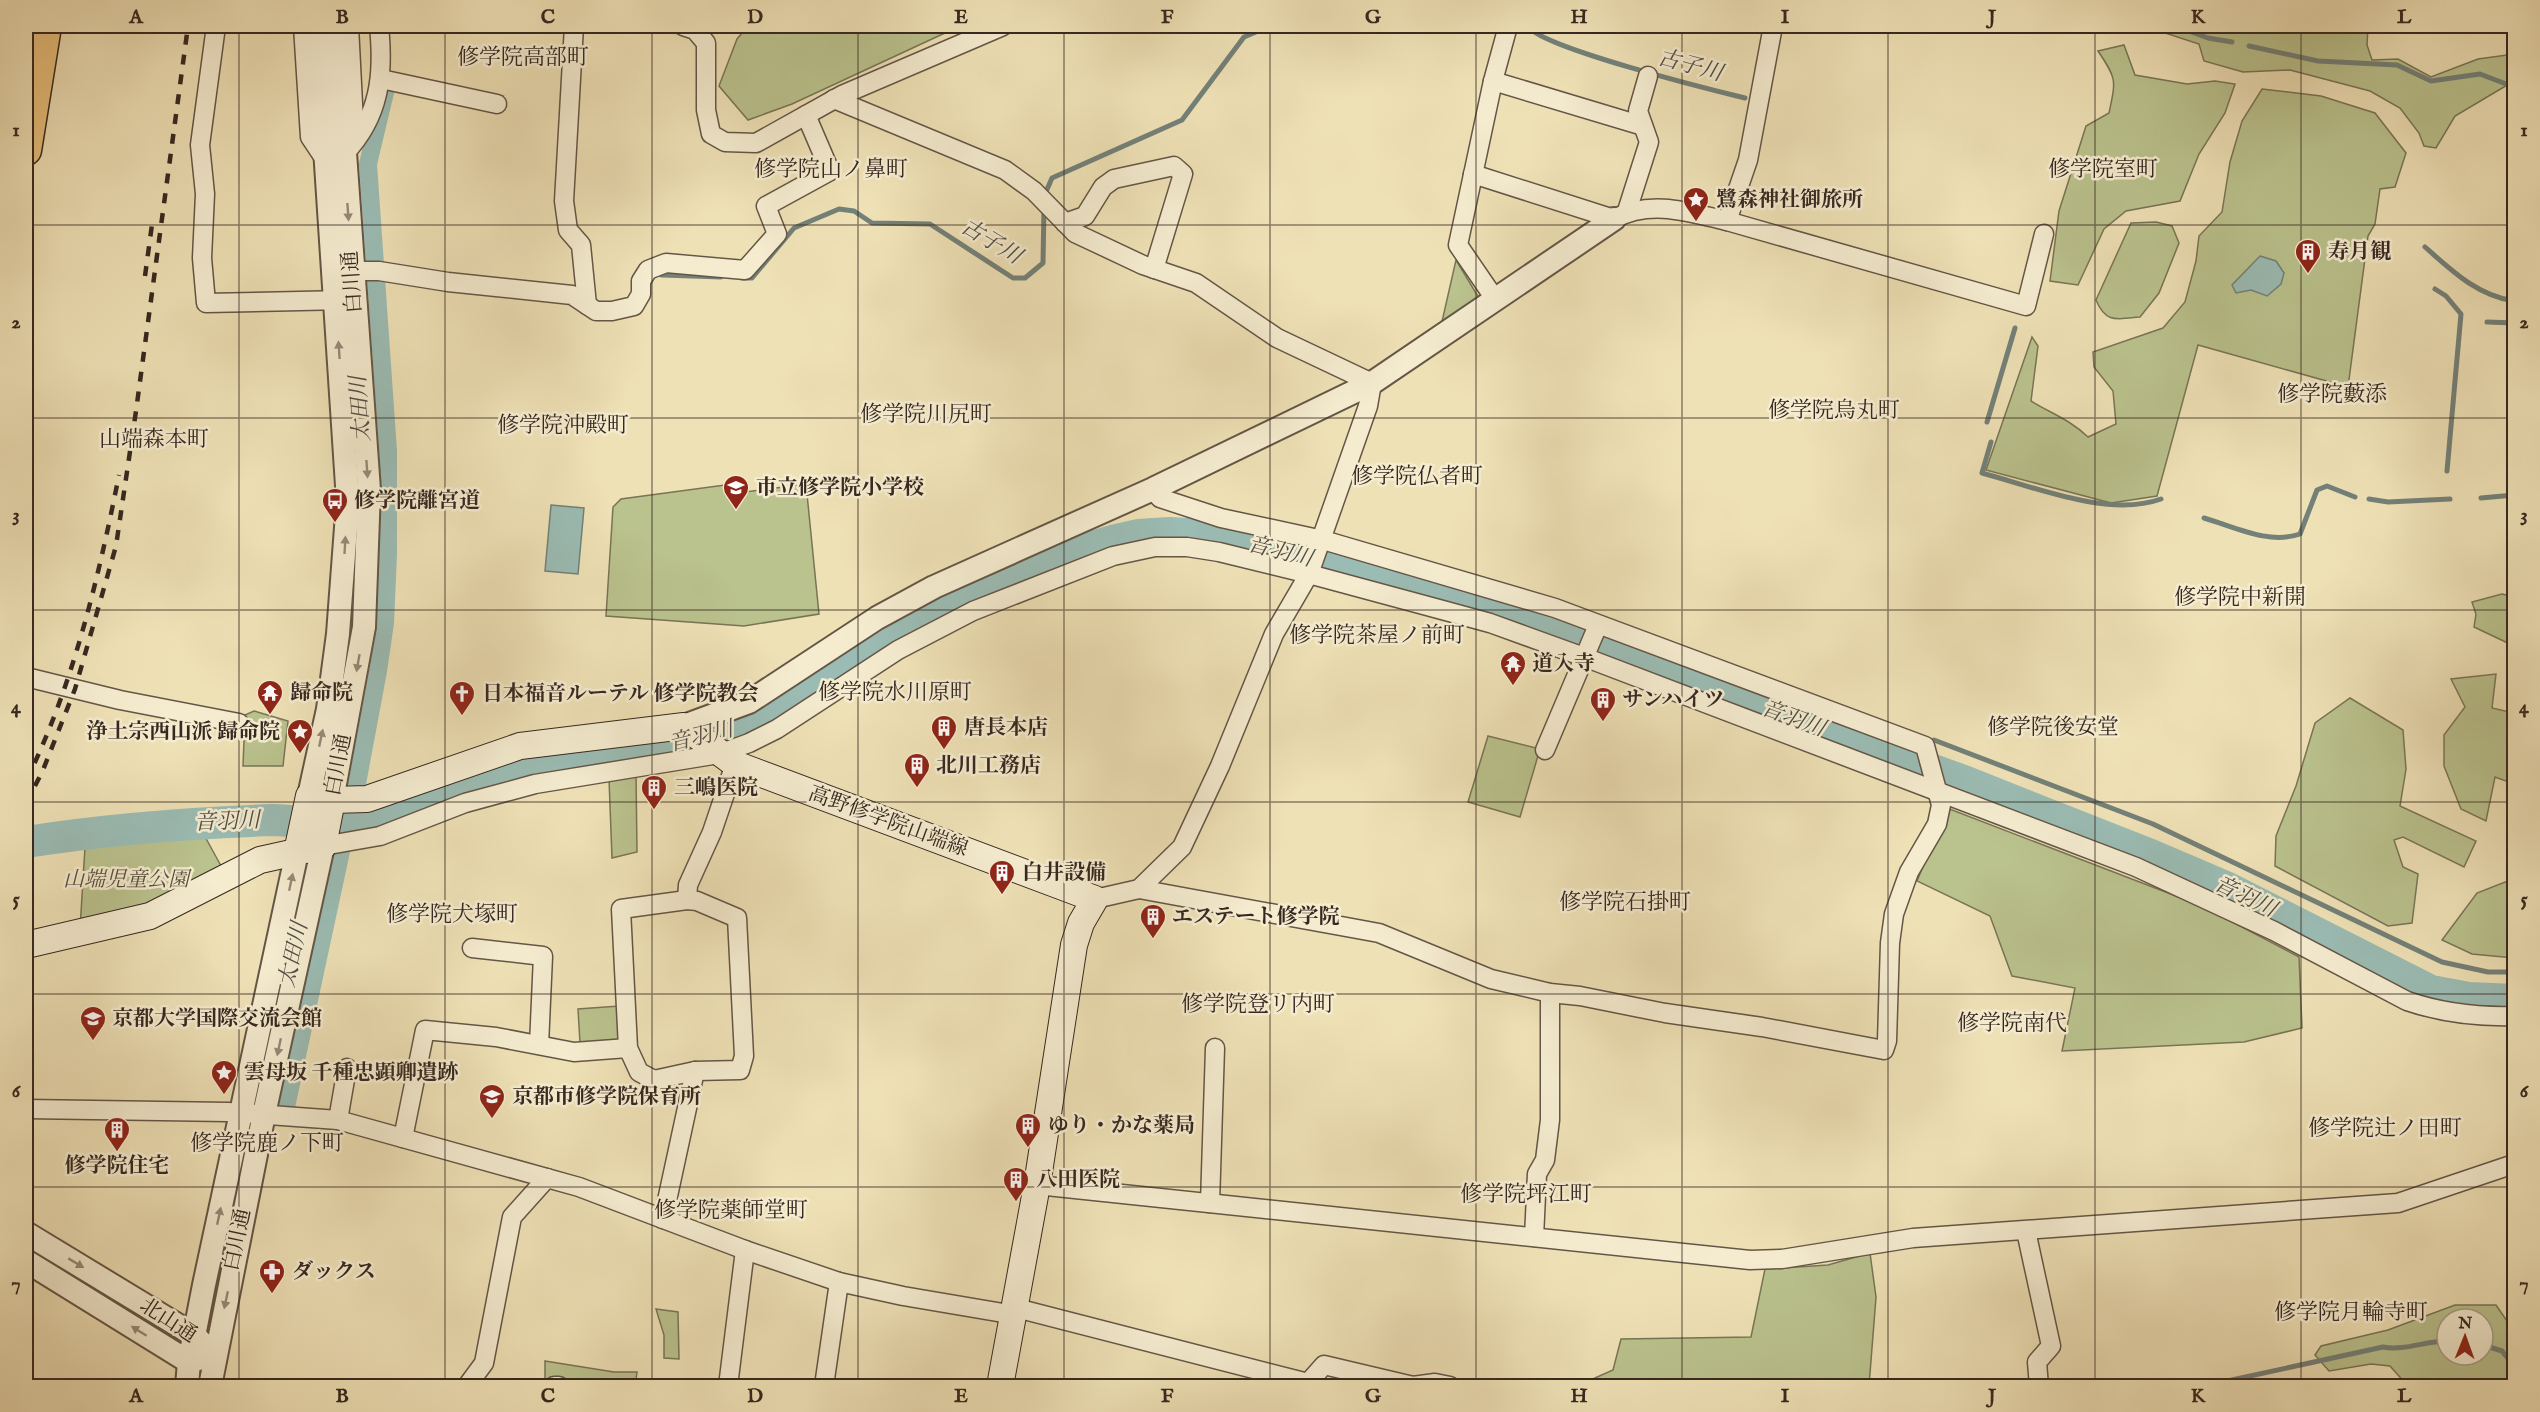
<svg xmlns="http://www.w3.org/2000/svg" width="2540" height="1412" viewBox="0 0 2540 1412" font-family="'IM FELL English','Noto Serif JP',serif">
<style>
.green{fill:#bac28d;stroke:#787556;stroke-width:1.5;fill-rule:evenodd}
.water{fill:#9bbcb4;stroke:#738179;stroke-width:1.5}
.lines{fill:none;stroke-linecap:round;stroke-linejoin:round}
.stream{stroke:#738179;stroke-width:5}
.canal{stroke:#9bbcb4;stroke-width:18}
.river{stroke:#9bbcb4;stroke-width:32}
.minor-casing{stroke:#645646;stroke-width:21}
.tertiary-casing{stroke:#645646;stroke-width:26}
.secondary-casing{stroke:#362820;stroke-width:28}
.trunk-casing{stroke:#362820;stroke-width:33}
.minor{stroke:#f5ecd0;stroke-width:18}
.tertiary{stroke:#f5ecd0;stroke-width:22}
.secondary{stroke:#f5ecd0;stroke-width:26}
.trunk{stroke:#e8c07b;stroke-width:30}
.rail{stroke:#362820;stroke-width:4.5;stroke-dasharray:10 10;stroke-linecap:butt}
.oneway{fill:#968a78}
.grid{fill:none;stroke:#362820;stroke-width:1.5;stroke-opacity:0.55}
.labels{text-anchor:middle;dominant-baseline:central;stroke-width:5;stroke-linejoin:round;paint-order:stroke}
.poi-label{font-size:21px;font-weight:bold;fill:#362820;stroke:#f5ecd0;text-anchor:start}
.street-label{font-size:21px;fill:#362820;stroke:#f5ecd0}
.park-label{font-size:21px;font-style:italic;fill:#574e3b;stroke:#f5ecd0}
.neighbourhood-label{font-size:22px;fill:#362820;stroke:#f5ecd0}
.water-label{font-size:22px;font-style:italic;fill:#4f4d45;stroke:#f5ecd0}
.neatline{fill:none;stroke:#362820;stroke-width:2}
.grid-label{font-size:20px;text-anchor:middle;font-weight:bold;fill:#362820}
</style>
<rect width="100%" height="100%" fill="#efe1b6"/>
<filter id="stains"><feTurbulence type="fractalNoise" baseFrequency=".00333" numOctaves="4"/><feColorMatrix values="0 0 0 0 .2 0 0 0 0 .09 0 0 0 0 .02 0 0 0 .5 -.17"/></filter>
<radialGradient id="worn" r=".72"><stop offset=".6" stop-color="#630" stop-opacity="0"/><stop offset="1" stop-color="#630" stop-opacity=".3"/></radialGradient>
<g class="green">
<polygon points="748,26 960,26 792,104 748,120 719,86 737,39"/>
<polygon points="2162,26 2368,26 2367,45 2372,60 2398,59 2431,77 2478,59 2514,54 2514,81 2455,116 2436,148 2424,146 2419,133 2400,108 2370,91 2290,70 2243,72 2204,61 2199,44 2162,32"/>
<path d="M2124 45 2135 75 2187 84 2215 81 2235 84 2225 113 2199 154 2180 201 2126 211 2104 229 2078 285 2050 281 2059 211 2086 126 2109 113C2116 80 2117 79 2098 51Z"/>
<path d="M2262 89 2321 96 2375 113 2406 153 2395 187 2380 189 2375 224 2368 236 2348 387 2198 345 2157 496 2111 503 1986 470 2032 337 2038 346 2031 401C2052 414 2069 419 2088 437L2116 424 2113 391 2094 367 2093 352 2163 328 2185 302 2196 261 2199 236 2222 212 2230 162 2242 121Z"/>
<path d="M2156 222 2172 226 2179 243 2159 293 2140 317C2117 319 2106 324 2096 300L2131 223Z"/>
<polygon points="1456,260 1479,298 1441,326"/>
<polygon points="806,484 819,614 744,626 606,616 613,507 621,499 725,485 745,492"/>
<polygon points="2502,594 2514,597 2514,646 2474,627 2476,614 2472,602"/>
<polygon points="2496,674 2492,708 2514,713 2514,784 2495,777 2486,821 2461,809 2444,766 2444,735 2465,707 2451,679"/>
<polygon points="2350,698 2403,730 2406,769 2400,806 2476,841 2464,867 2403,837 2394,840 2403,867 2418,874 2412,923 2388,926 2275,866 2276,836 2296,786 2315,723"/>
<polygon points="254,711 288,721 283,766 243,766 245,715"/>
<polygon points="1488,736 1540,749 1520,817 1468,802"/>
<polygon points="636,773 637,852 612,858 609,779"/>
<polygon points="1947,808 2202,906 2299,957 2302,1028 2244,1042 2062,1051 2075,988 2012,976 1990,916 1917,881"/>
<polygon points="203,833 226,875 80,929 85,847"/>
<polygon points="2505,882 2514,884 2514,958 2472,954 2442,940 2477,893"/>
<polygon points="619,1006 620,1040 580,1043 578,1009"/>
<polygon points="1870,1253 1876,1297 1869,1386 1577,1386 1613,1370 1621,1339 1751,1337 1765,1269 1828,1265"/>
<path d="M2455 1305H2496L2514 1331V1386H2422L2406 1384 2390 1366 2371 1364 2329 1371 2315 1355 2321 1346 2388 1330ZM2447 1319H2483V1355H2447Z"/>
<polygon points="656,1309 678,1312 679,1359 664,1358 664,1335"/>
<polygon points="545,1361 614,1372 637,1372 635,1386 604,1386 545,1379"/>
</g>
<g class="water">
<polygon points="2260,256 2276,261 2284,273 2281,284 2267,296 2251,290 2236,293 2232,285"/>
<polygon points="551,505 584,508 578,574 545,571"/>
</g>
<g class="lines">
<g class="stream">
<path d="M1528 26C1539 47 1712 90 1745 98"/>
<polyline points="2175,26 2208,38 2232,42"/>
<polyline points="2249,46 2318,61 2397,65 2431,81 2480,74 2514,87"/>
<polyline points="1045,194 1052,178 1182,120 1244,37 1270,26"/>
<path d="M2425 247C2452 271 2478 296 2514 301"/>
<polyline points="662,275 721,277"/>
<polyline points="742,278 752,278 794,228 839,209 854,211 872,223 930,224 1013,278 1025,278 1043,263 1044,207"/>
<polyline points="2435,289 2446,296 2461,314 2447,471"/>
<polyline points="2487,322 2514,323"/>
<polyline points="1987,422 2015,328"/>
<path d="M1991 442 1982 473C2035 487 2108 518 2161 499"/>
<polyline points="2481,498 2514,495"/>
<polyline points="2369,499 2388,502 2450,499"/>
<path d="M2204 518C2235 527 2269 545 2300 534L2317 490 2327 486 2355 497"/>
<polyline points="1934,740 2153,824 2442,962 2488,972 2514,972"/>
<polyline points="2483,1345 2502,1351 2514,1366"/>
<path d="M2204 1386 2383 1347C2405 1351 2424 1341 2447 1341"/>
</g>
<g class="canal">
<polyline points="356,789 378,671 385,623 388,554 388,451 368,164 387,84"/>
<polyline points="286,1107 349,814"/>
</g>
<path class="river" d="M26 842C108 829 189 823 273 820 298 820 324 827 348 825 403 819 454 786 507 773 582 754 661 754 735 731 780 716 819 682 858 657 937 606 1025 566 1116 540L1138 535 1170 533 1219 536 1465 597 1551 627 1633 662 1961 780 2153 856 2228 888 2431 991 2469 998 2514 1000"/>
<defs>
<g id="minor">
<polyline points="216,26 200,145 205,194 202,258 206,303 346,300"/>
<polyline points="303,26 310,137 324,158"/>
<polyline points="349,26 354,123"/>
<polyline points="574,26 564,201 568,230 581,245 587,305"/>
<polyline points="683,26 695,30 706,43 706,110 711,134 725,142 756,143 842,95 1003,26"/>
<polyline points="381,79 497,104"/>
<polyline points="1493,81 1643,126"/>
<polyline points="834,99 1005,170 1034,191 1075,233 1143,265 1196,283 1277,338 1372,383 1368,406 1309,574 1274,634 1220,766 1182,847 1139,889 1095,899"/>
<path d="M345 153C380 116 384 75 379 26"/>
<path d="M1473 174 1614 219C1650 199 1689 212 1727 221L2026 306 2044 234"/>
<polyline points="1627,211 1649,142 1638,111 1648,76"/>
<polyline points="1727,221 1748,160 1773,26"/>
<polyline points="1065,223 1085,216 1103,187 1114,179 1174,166 1183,174 1154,269"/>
<polyline points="352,271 379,271 448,282 572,295 596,311 612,311 634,306 641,294 641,281 648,270 666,263 745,270 777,234 766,206 830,171 806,115"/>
<polyline points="1495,299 1458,245 1493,81 1508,26"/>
<polyline points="26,677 120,700 239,723"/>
<polyline points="1545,750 1598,625"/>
<path d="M323 846 380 836 465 803 535 784 719 754 749 743 777 729 898 650 973 611 1113 556 1155 547H1187L1219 552 1309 574 1446 611 1490 623 1584 657 2136 867 2274 931 2407 1001C2442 1013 2477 1017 2514 1016"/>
<polyline points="1139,889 1379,933 1491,979 1550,993 1580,996 1665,1013 1762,1027 1884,1050 1887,1041 1890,943 1894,914 1909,872 1937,824 1941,805 1925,746 1555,608 1323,540 1221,518 1160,498 1153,489"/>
<polygon points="687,900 697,901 737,918 744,1056 740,1070 695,1071 654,1080 639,1072 628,1048 621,909"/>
<polyline points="687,900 688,885 712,832 735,764"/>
<polyline points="472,948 543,956 539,1045"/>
<polyline points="26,1109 228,1112 338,1120 579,1187 745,1250 839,1282 903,1296 1015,1315"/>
<polyline points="338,1120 347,1068"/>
<polyline points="403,1138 425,1030 496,1037 574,1052 628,1048"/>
<polyline points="1037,1185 1750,1260 1782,1259 1913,1238 2398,1203 2514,1164"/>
<polyline points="1210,1203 1215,1048"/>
<polyline points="663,1219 695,1071"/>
<polyline points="2026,1231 2051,1346 2037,1362 2039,1386"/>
<polyline points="1534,1237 1537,1174 1545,1160 1550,1120 1550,993"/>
<polyline points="1016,1308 1308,1383 1324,1365 1413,1386 1435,1383 1450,1386"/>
<polyline points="467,1386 484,1363 512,1217 547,1178"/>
<polyline points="554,1386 559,1386"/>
<polyline points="728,1386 745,1250"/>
<polyline points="824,1386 839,1282"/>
</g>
<g id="tertiary">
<polyline points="684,726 749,702 877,618 934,587 1153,489 1372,383 1614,219"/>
<polyline points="309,796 328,709 338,634 348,501 317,26"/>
<polyline points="332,800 364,627 369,490 336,26"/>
<polyline points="26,1233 194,1335 204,1345"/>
<polyline points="26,1261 189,1362 201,1358"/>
<polyline points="187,1386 189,1362 204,1285 297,852"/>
<polyline points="210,1386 264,1114 323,846"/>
</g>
<g id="secondary">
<polyline points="297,852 309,796 332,800 367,799 520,746 684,726 735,764 1095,899 1081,923 1074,945 1037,1185 1000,1386"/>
<polyline points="26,945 150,916 260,860 323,846 332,800"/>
</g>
<polyline id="trunk" points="26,150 46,26"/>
</defs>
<use href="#minor" class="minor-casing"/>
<use href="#tertiary" class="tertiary-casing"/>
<use href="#secondary" class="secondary-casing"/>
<use href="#trunk" class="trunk-casing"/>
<use href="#minor" class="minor"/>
<use href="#tertiary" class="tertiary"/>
<use href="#secondary" class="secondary"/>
<use href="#trunk" class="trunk"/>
<g class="rail">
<polyline points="145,276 153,217"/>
<path d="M26 781C73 686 98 580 119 475"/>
<polyline points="26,804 43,770 75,689 116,546 136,411 188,26"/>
</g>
</g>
<defs><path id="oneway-solid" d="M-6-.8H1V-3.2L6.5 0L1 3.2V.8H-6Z" transform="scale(1.5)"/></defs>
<g class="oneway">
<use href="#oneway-solid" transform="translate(348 212) rotate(86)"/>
<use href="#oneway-solid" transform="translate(339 350) rotate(-94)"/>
<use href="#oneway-solid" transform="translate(367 469) rotate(86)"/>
<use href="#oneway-solid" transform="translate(345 545) rotate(-87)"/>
<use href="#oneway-solid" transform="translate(358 663) rotate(100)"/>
<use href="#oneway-solid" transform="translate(321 738) rotate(-78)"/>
<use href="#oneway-solid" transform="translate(291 882) rotate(-78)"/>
<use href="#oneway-solid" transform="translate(279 1047) rotate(102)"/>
<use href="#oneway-solid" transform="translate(219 1216) rotate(-78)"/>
<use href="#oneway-solid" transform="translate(76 1263) rotate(31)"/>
<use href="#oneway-solid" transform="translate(226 1300) rotate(102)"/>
<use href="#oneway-solid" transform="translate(139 1331) rotate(-148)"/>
</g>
<path class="grid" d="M239 26V1386M445 26V1386M652 26V1386M858 26V1386M1064 26V1386M1270 26V1386M1476 26V1386M1682 26V1386M1888 26V1386M2095 26V1386M2301 26V1386M26 225H2514M26 418H2514M26 610H2514M26 802H2514M26 994H2514M26 1187H2514"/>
<defs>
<symbol id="sight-pin" viewBox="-11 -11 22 30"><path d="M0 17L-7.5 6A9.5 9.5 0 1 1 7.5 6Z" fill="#8f2418" stroke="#f5ecd0"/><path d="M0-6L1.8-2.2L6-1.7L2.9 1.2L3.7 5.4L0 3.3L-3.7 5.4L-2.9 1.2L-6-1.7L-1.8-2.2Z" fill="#fff"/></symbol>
<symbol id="building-pin" viewBox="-11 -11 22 30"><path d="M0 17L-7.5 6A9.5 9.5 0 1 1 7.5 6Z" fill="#8f2418" stroke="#f5ecd0"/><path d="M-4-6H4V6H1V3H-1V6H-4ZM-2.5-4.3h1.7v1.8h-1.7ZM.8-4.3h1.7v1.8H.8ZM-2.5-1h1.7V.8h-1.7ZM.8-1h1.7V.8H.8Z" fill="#fff"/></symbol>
<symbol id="school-pin" viewBox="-11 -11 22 30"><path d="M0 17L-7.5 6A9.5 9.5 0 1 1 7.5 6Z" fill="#8f2418" stroke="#f5ecd0"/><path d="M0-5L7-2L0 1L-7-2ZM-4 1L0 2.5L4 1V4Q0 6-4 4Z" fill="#fff"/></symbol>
<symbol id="bus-pin" viewBox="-11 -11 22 30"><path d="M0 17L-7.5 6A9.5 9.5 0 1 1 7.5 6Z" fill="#8f2418" stroke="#f5ecd0"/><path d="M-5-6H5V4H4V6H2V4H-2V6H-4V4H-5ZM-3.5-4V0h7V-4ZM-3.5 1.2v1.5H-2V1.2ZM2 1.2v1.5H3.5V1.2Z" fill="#fff"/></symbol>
<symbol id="temple-pin" viewBox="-11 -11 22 30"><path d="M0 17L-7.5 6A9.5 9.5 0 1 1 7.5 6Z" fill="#8f2418" stroke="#f5ecd0"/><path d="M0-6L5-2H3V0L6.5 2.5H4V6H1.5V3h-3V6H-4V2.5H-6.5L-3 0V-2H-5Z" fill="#fff"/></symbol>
<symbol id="church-pin" viewBox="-11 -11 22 30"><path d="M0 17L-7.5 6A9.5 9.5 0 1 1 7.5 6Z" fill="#8f2418" stroke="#f5ecd0"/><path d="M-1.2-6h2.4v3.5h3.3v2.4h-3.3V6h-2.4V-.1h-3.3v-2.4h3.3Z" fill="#fff"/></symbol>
<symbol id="university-pin" viewBox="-11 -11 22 30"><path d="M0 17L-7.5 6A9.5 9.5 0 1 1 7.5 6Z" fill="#8f2418" stroke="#f5ecd0"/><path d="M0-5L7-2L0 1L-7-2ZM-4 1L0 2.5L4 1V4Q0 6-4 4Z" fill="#fff"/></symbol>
<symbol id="pharmacy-pin" viewBox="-11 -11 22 30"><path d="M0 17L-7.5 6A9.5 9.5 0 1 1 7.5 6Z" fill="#8f2418" stroke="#f5ecd0"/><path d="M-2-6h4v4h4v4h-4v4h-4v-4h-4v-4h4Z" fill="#fff"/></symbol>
</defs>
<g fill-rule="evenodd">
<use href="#sight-pin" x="1681" y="185" width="30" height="40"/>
<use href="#building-pin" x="2293" y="237" width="30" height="40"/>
<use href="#school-pin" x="721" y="473" width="30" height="40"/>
<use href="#bus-pin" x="320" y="486" width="30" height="40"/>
<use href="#temple-pin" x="1498" y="649" width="30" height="40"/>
<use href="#temple-pin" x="255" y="678" width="30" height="40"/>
<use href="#church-pin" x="447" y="679" width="30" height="40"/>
<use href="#building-pin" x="1588" y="685" width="30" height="40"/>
<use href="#building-pin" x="929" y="713" width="30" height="40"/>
<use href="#sight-pin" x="285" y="717" width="30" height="40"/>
<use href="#building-pin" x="902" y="751" width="30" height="40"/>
<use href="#building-pin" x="639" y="773" width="30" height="40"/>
<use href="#building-pin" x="987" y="858" width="30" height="40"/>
<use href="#building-pin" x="1138" y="902" width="30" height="40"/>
<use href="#university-pin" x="78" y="1004" width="30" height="40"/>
<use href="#sight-pin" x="209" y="1058" width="30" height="40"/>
<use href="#school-pin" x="477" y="1082" width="30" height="40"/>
<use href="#building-pin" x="1013" y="1111" width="30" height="40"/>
<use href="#building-pin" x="102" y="1115" width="30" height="40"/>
<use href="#building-pin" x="1001" y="1165" width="30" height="40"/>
<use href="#pharmacy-pin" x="257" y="1257" width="30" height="40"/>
</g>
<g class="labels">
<g class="poi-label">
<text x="1716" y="200">鷺森神社御旅所</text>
<text x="2328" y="252">寿月観</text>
<text x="756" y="488">市立修学院小学校</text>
<text x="354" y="501">修学院離宮道</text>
<text x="1532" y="664">道入寺</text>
<text x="290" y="693">歸命院</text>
<text x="482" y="694">日本福音ルーテル 修学院教会</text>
<text x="1622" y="700">サンハイツ</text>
<text x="964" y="728">唐長本店</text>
<text x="280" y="732" text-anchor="end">浄土宗西山派 歸命院</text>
<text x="936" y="766">北川工務店</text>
<text x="674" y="788">三嶋医院</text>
<text x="1022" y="873">白井設備</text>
<text x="1172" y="917">エステート修学院</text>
<text x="112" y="1019">京都大学国際交流会館</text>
<text x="244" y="1073">雲母坂 千種忠顕卿遺跡</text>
<text x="512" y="1097">京都市修学院保育所</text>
<text x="1048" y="1126">ゆり・かな薬局</text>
<text x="117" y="1166" text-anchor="middle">修学院住宅</text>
<text x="1036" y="1180">八田医院</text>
<text x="292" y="1272">ダックス</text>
</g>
<g class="street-label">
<text transform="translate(353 282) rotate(-94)">白川通</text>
<text transform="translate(339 765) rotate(-79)">白川通</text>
<text transform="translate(888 822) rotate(20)">高野修学院山端線</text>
<text transform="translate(238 1240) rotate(-78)">白川通</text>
<text transform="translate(168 1321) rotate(33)">北山通</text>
</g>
<g class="park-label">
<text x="126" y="880">山端児童公園</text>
</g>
<g class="neighbourhood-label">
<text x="523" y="58">修学院高部町</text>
<text x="831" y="170">修学院山ノ鼻町</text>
<text x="2103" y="170">修学院室町</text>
<text x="2332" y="395">修学院藪添</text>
<text x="1834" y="411">修学院烏丸町</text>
<text x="926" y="415">修学院川尻町</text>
<text x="563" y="426">修学院沖殿町</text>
<text x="154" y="440">山端森本町</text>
<text x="1417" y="477">修学院仏者町</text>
<text x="2240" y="598">修学院中新開</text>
<text x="1377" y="636">修学院茶屋ノ前町</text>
<text x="895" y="693">修学院水川原町</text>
<text x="2053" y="728">修学院後安堂</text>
<text x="1625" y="903">修学院石掛町</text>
<text x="452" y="915">修学院犬塚町</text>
<text x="1258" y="1005">修学院登リ内町</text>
<text x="2012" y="1024">修学院南代</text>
<text x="2385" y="1129">修学院辻ノ田町</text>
<text x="267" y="1144">修学院鹿ノ下町</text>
<text x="1526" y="1195">修学院坪江町</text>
<text x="731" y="1211">修学院薬師堂町</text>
<text x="2351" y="1313">修学院月輪寺町</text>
</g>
<g class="water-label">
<text transform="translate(1690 66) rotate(15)">古子川</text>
<text transform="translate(991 242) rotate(31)">古子川</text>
<text transform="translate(361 409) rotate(-94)">太田川</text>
<text transform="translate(1280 552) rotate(14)">音羽川</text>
<text transform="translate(1793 719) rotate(20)">音羽川</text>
<text transform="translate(701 737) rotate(-14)">音羽川</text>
<text transform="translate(227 822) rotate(-2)">音羽川</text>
<text transform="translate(2245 897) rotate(26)">音羽川</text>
<text transform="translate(294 955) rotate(-78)">太田川</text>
</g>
</g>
<rect width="2540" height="1412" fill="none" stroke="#efe1b6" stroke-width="66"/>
<g transform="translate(2465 1337) rotate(1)"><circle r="28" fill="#f5ecd0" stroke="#a99e8a" stroke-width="1.5"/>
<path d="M0-4.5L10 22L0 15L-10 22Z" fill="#8f2418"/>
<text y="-9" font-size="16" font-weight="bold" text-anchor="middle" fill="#362820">N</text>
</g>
<rect x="33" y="33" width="2474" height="1346" class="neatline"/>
<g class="grid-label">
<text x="136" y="23">A</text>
<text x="342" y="23">B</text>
<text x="548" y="23">C</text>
<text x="755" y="23">D</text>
<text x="961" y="23">E</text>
<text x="1167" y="23">F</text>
<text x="1373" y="23">G</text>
<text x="1579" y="23">H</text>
<text x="1785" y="23">I</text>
<text x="1992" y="23">J</text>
<text x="2198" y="23">K</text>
<text x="2404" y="23">L</text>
<text x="16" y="136">1</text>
<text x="2524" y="136">1</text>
<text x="16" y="328">2</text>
<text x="2524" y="328">2</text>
<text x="16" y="521">3</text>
<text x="2524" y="521">3</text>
<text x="16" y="713">4</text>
<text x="2524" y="713">4</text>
<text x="16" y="905">5</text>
<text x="2524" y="905">5</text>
<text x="16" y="1097">6</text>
<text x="2524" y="1097">6</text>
<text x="16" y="1290">7</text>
<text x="2524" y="1290">7</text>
<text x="136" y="1402">A</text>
<text x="342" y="1402">B</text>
<text x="548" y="1402">C</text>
<text x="755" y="1402">D</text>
<text x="961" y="1402">E</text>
<text x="1167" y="1402">F</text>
<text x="1373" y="1402">G</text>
<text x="1579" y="1402">H</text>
<text x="1785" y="1402">I</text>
<text x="1992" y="1402">J</text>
<text x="2198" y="1402">K</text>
<text x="2404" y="1402">L</text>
</g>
<rect width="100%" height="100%" filter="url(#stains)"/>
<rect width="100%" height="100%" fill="url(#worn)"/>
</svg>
